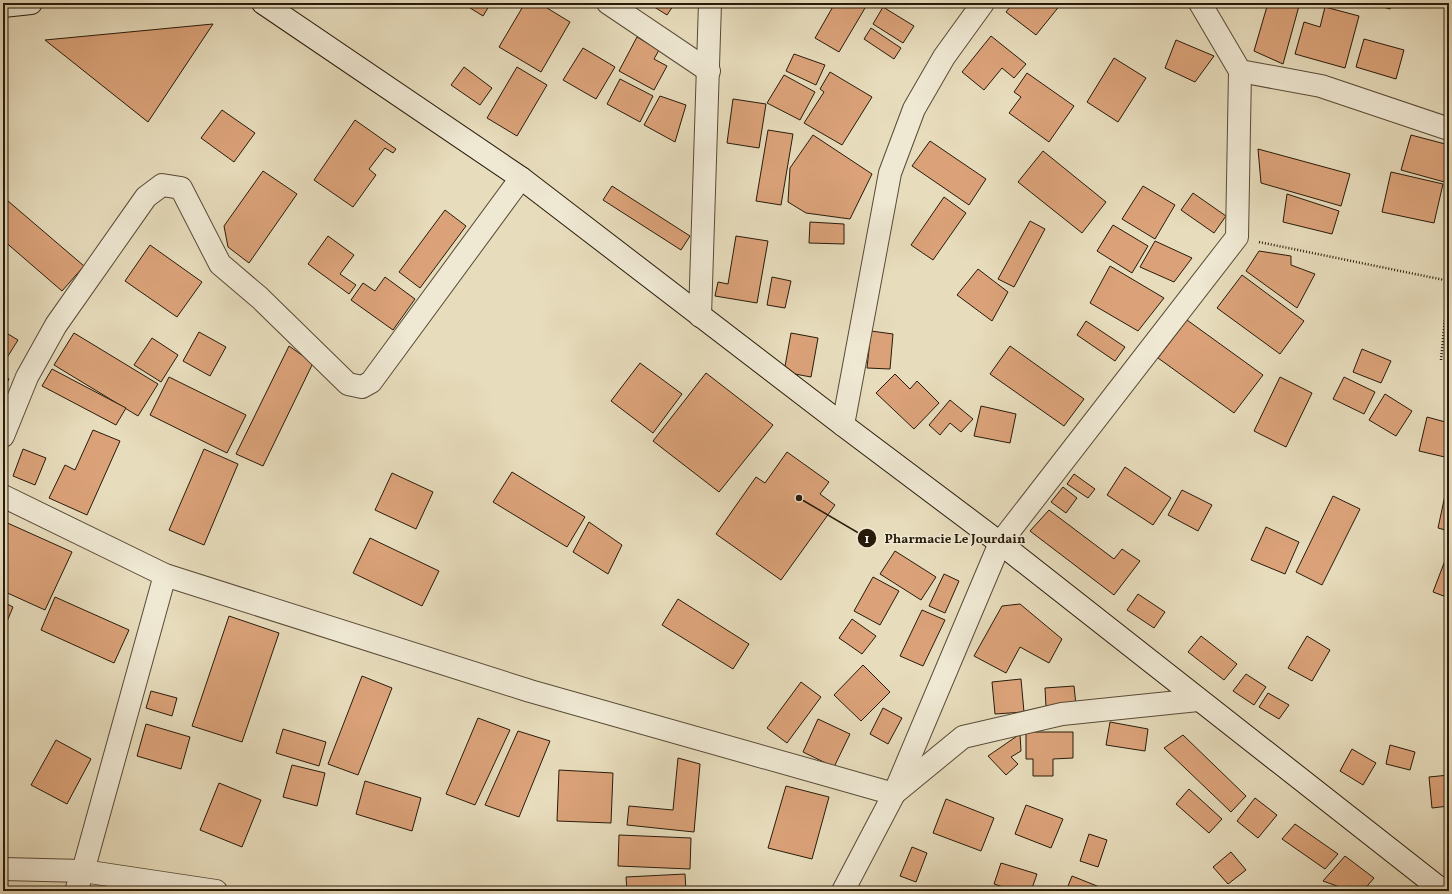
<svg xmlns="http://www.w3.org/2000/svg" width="1452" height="894" viewBox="0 0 1452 894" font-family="Vollkorn,serif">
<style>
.building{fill:#dba279;stroke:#281b0a}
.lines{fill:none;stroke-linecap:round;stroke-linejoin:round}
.street-casing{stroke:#584b36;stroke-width:24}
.secondary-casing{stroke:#281b0a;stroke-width:24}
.path{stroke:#281b0a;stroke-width:2.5;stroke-dasharray:1 2;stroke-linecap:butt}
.street{stroke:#efe8d3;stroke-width:22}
.secondary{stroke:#efe8d3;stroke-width:22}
.leader{fill:none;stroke:#281b0a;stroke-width:1.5}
.callout-dot{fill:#281b0a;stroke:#efe8d3;stroke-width:1.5}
.mark-label{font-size:12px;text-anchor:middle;font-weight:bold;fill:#fff}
.callout-label{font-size:13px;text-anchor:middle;font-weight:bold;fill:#281b0a;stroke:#efe8d3;stroke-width:3;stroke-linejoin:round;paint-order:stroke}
</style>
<rect width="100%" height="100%" fill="#e7dcbc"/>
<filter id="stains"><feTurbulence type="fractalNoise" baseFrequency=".005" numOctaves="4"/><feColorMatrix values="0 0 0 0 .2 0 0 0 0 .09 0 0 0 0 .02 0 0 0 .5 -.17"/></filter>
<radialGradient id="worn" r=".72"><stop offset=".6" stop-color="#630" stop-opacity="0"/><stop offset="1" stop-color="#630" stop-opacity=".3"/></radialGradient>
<g class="building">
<polygon points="462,3 491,3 483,16"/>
<polygon points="525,3 550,3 547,8 570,22 541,72 499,47"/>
<polygon points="648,3 675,3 667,15"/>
<polygon points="835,3 868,3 839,52 815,38"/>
<polygon points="1013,3 1060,3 1061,4 1036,35 1006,12"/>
<polygon points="1268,3 1287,3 1299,6 1283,64 1254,51"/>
<polygon points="1369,3 1392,3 1390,9"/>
<polygon points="883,7 914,26 903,43 873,24"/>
<polygon points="1325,7 1359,16 1345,68 1295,54 1304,22 1320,27"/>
<polygon points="213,24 148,122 45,40"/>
<polygon points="871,28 901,48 894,59 864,39"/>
<polygon points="991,36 1026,64 1014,78 1002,68 984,90 962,72"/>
<polygon points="637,37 659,50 654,59 667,66 654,90 619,71"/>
<polygon points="1364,39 1404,50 1396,79 1356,67"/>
<polygon points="1176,40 1214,56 1195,82 1165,68"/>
<polygon points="583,48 615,67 596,99 563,80"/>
<polygon points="794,54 825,65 816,85 786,71"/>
<polygon points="1114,58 1146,78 1118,122 1087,102"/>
<polygon points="464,67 492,88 480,105 451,85"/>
<polygon points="517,67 547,85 517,136 487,118"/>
<polygon points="830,72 872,97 842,145 804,123 824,92 820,89"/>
<polygon points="1027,73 1074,106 1049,142 1009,113 1021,97 1014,92"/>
<polygon points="784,75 815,92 800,120 767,103"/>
<polygon points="620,79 653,96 640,122 607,104"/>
<polygon points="660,96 686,105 675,142 644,125"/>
<polygon points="733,99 766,104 759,148 727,143"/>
<polygon points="222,110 255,133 234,162 201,138"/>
<polygon points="355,120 396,149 393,153 385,148 369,169 376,175 353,207 314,180"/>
<polygon points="768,130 793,134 781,205 756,201"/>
<polygon points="813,135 872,174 850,219 806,213 788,202 790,168"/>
<polygon points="1411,135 1449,145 1448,183 1401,170"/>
<polygon points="930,141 986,179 969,205 912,166"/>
<polygon points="1258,149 1350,174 1341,206 1261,183"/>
<polygon points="1043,151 1106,202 1082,233 1018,182"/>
<polygon points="263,171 297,194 249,263 228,247 224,226"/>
<polygon points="1391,172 1443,184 1434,223 1382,212"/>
<polygon points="612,186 690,236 681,250 603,200"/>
<polygon points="1143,186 1175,205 1155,239 1122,219"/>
<polygon points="1193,193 1226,216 1214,233 1181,210"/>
<polygon points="1287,194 1339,211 1332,234 1283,222"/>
<polygon points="944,197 966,213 933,260 911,245"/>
<polygon points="8,201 84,266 62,291 3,240 3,206"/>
<polygon points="445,210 466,226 420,288 399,272"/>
<polygon points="1030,221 1045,229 1014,287 998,279"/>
<polygon points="810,222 844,224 844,244 809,243"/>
<polygon points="1113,225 1148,246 1132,273 1097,251"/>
<polygon points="328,236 354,255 340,274 356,285 349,294 308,264"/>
<polygon points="736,236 768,241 757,303 715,296 718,282 728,284"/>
<polygon points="1155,241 1192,258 1174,282 1140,267"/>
<polygon points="150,245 202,282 177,317 125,281"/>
<polygon points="1259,251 1291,256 1291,265 1315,274 1297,308 1246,271"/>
<polygon points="1110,266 1164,298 1138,331 1090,303"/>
<polygon points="978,269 1008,292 992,321 957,295"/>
<polygon points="1242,275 1304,321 1280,354 1217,308"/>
<polygon points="385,277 415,299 393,330 351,300 363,283 375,291"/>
<polygon points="772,277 791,281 785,308 767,305"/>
<polygon points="1187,320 1263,375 1234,413 1158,358"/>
<polygon points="1086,321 1125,347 1115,361 1077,335"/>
<polygon points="3,331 18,340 3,364"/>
<polygon points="871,331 893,334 890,369 867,368"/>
<polygon points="199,332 226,347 210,376 183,361"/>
<polygon points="74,333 158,384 138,416 54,365"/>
<polygon points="791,333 818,338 811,377 784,372"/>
<polygon points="152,338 178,355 161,382 134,365"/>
<polygon points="289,346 313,363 263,466 236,454"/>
<polygon points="1010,346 1084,399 1064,426 990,374"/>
<polygon points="1362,349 1391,361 1381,383 1353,372"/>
<polygon points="640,363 682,394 653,433 611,401"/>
<polygon points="52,369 126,408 116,425 42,386"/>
<polygon points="706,373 773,425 719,492 653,441"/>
<polygon points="895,374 910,389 917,381 939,403 914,429 876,393"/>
<polygon points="3,376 9,379 3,390"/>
<polygon points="169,377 246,415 227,453 150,415"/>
<polygon points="1280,377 1312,393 1286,447 1254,431"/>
<polygon points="1344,377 1375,392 1364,414 1333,399"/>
<polygon points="1385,394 1412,411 1396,436 1369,420"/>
<polygon points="950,400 973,419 961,432 950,423 940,435 929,425"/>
<polygon points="981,406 1016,414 1010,443 974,436"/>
<polygon points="1427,417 1449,423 1449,458 1419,451"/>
<polygon points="93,430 120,441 87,515 49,498 65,465 75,470"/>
<polygon points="23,449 46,458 35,485 13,476"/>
<polygon points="204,449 238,464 204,545 169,530"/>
<polygon points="787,452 829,482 820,494 835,505 781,580 716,534 756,477 765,483"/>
<polygon points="1125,467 1171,498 1153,525 1107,495"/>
<polygon points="512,472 585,517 567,547 493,502"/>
<polygon points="392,473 433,492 416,529 375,510"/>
<polygon points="1074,474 1095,489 1088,498 1067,484"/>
<polygon points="1447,486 1449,486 1449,531 1438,528"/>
<polygon points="1063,487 1077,498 1066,513 1051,502"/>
<polygon points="1182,490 1212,505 1198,531 1168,515"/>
<polygon points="1333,496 1360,509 1322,585 1296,572"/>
<polygon points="1049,510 1114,559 1122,549 1140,561 1114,595 1030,531"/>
<polygon points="3,521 72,552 45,610 3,591"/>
<polygon points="589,522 622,545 608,574 573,552"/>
<polygon points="1266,527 1299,542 1285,574 1251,560"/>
<polygon points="370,538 439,571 422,606 353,573"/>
<polygon points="1449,550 1449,598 1433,592"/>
<polygon points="895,551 936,577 921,600 880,574"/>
<polygon points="944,574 959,581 945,613 929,606"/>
<polygon points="873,577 899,591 880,625 854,611"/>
<polygon points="1138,594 1165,612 1154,628 1127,610"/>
<polygon points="55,597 129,630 114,663 41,630"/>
<polygon points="678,599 749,644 733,669 662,625"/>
<polygon points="3,602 13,607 3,631"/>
<polygon points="1020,604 1062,639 1049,663 1020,647 1006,673 974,656 1002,606"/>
<polygon points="922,610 945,620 923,666 900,656"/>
<polygon points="229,616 279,633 242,742 192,726"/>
<polygon points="852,619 876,636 862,654 839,638"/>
<polygon points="1201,636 1237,664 1224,680 1188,652"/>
<polygon points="1307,636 1330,650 1312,681 1288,668"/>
<polygon points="863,665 890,692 861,721 834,695"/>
<polygon points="1246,674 1266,687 1254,705 1233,691"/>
<polygon points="362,676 392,688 358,775 328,764"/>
<polygon points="1021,679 1024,712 995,714 992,682"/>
<polygon points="801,682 821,697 787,743 767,728"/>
<polygon points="1074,686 1076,705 1046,707 1045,688"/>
<polygon points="151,691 177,698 172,716 146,708"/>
<polygon points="1268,693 1289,705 1279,719 1259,707"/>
<polygon points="883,708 902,718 888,744 870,734"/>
<polygon points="478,718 510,730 475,805 446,794"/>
<polygon points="818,719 850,734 834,767 803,752"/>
<polygon points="1110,722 1148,729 1145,751 1106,745"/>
<polygon points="146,724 190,737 181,769 137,756"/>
<polygon points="283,729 326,742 319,766 276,753"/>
<polygon points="518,731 550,741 519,817 485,805"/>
<polygon points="1026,732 1073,732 1073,758 1053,759 1053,776 1033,776 1033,759 1026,759"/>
<polygon points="1020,734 1021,751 1011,757 1018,764 1006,775 988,756"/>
<polygon points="1183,735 1246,796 1231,812 1164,748"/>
<polygon points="56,740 91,759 67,804 31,785"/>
<polygon points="1390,745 1415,752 1410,770 1386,764"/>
<polygon points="1352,749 1376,763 1363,785 1340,771"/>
<polygon points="678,758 700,764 694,832 627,825 629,806 673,810"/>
<polygon points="292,765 325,773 317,806 283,797"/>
<polygon points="559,770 613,773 611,823 557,821"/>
<polygon points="1449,775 1449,806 1432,808 1429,777"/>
<polygon points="365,781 421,798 412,831 356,814"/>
<polygon points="219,783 261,800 242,847 200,830"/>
<polygon points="786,786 829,797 812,859 768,848"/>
<polygon points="1189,789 1222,819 1209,833 1176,804"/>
<polygon points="1255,798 1277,815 1258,838 1237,821"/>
<polygon points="946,799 994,818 981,851 933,833"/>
<polygon points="1026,805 1063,819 1051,848 1015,834"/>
<polygon points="1295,824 1338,854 1325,869 1282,839"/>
<polygon points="1089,834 1107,840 1098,867 1080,861"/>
<polygon points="619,835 691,838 690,869 618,866"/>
<polygon points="912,847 927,853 916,882 900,876"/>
<polygon points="1231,852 1246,870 1228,884 1213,867"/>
<polygon points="1345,856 1374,878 1363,891 1351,891 1323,881"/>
<polygon points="1001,863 1037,874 1031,891 1015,891 994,884"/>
<polygon points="685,874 686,891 627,891 626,877"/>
<polygon points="1072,876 1102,888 1101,891 1066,891"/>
</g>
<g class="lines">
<defs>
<g id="street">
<polyline points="608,3 709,71"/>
<polyline points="1240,71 1321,86 1449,129"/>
<polyline points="700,316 710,3"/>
<polyline points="843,425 890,173 914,109 944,57 983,3"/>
<polyline points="3,436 27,377 56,325 146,197 162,185 181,188 220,264 260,298 348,384 362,387 371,382 521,178"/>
<polyline points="3,496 165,575 530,691 894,794"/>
<polyline points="896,792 963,737 1062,714 1198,700"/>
<polyline points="3,869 83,871 216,891"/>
<polyline points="76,891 83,871 165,575"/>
<polyline points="843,891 894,794 1000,543 1237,237 1240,71 1200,3"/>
</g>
<g id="secondary">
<polyline points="263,3 521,178 843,425 1000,543 1443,891"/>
<polyline points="3,6 31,3"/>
</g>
</defs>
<use href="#street" class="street-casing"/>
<use href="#secondary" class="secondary-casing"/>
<g class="path">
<polyline points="1259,242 1449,281"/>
<polyline points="1441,360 1449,277"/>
</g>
<use href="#street" class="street"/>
<use href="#secondary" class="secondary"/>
</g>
<path class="leader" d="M799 498L867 538"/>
<g class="callout-dot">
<circle cx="799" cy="498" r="4"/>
<circle cx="867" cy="538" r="10"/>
</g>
<g class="mark-label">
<text x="867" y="543">1</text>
</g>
<g class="callout-label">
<text x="955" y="543">Pharmacie Le Jourdain</text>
</g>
<rect width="1452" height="894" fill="none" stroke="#e7dcbc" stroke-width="16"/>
<rect x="4" y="4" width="1444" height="886" fill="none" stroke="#281b0a" stroke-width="2"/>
<rect x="8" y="8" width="1436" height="878" fill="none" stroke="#281b0a"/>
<rect width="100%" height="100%" filter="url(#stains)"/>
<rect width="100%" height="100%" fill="url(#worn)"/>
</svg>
